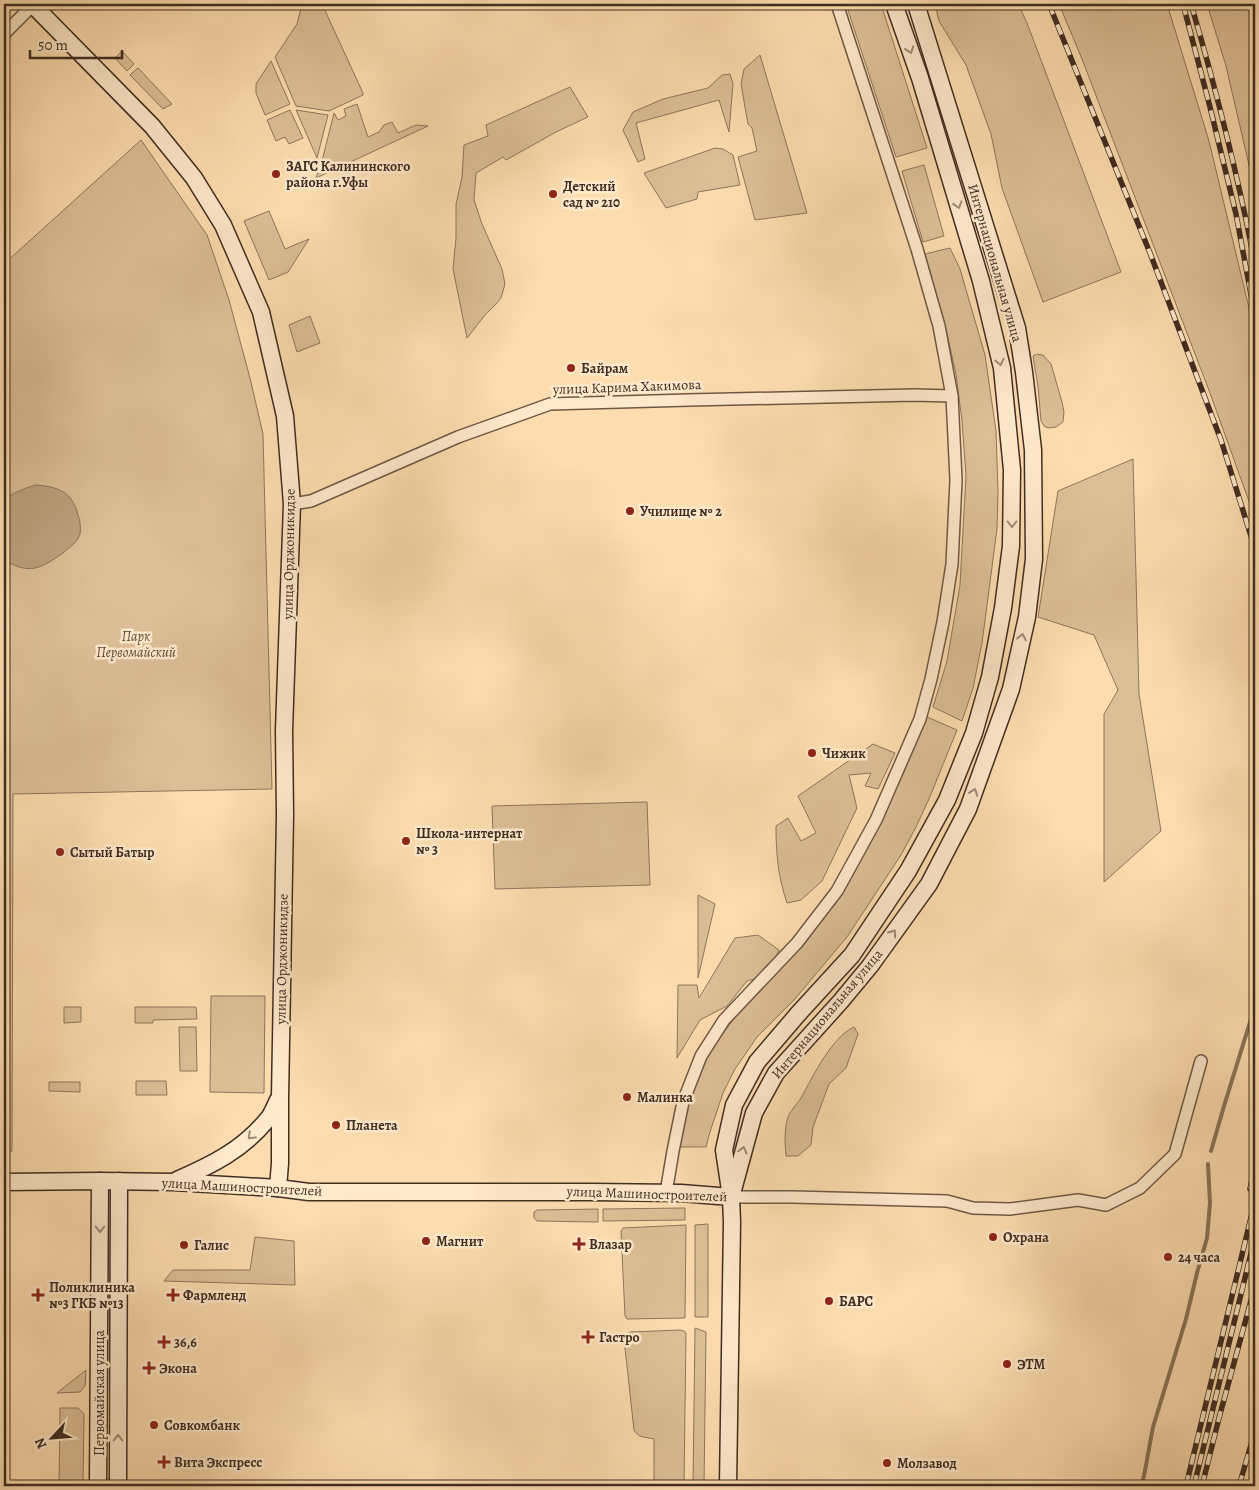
<svg xmlns="http://www.w3.org/2000/svg" width="1259" height="1490" viewBox="0 0 1259 1490" font-family="Alegreya,serif">
<style>
.green{fill:#ddbf97;stroke:#8e765d}
.water{fill:#bda17f;stroke:#8b735a}
.lines{fill:none;stroke-linecap:round;stroke-linejoin:round}
.stream{stroke:#8b735a;stroke-width:4}
.street-casing{stroke:#6f5946;stroke-width:14}
.secondary-casing{stroke:#402d23;stroke-width:19}
.street{stroke:#fee9cb;stroke-width:11}
.secondary{stroke:#fee9cb;stroke-width:16}
.rail-casing{stroke:#402d23;stroke-width:5.5}
.rail{stroke:#fee9cb;stroke-width:4;stroke-dasharray:11;stroke-linecap:butt}
.oneway{stroke:#9f8b77}
.poi-dot{fill:#8f2418;stroke:#fee9cb;stroke-width:2}
.labels{text-anchor:middle;dominant-baseline:central;stroke-width:5;stroke-linejoin:round;paint-order:stroke}
.poi-label{font-size:14px;font-weight:bold;fill:#402d23;stroke:#fee9cb;text-anchor:start}
.street-label{font-size:14px;fill:#402d23;stroke:#fee9cb}
.park-label{font-size:14px;font-style:italic;fill:#5f4a3a;stroke:#fee9cb}
</style>
<rect width="100%" height="100%" fill="#fdddaf"/>
<filter id="stains"><feTurbulence type="fractalNoise" baseFrequency=".004" numOctaves="4"/><feColorMatrix values="0 0 0 0 .2 0 0 0 0 .09 0 0 0 0 .02 0 0 0 .5 -.17"/></filter>
<radialGradient id="worn" r=".72"><stop offset=".6" stop-color="#630" stop-opacity="0"/><stop offset="1" stop-color="#630" stop-opacity=".3"/></radialGradient>
<g class="green">
<polygon points="302,4 322,4 363,93 363,95 329,111 296,106 275,57 297,24"/>
<polygon points="846,4 881,4 927,148 896,157"/>
<polygon points="935,4 1018,4 1027,23 1121,272 1043,302 1002,188 991,134 966,65 939,21"/>
<polygon points="1059,4 1167,4 1209,141 1249,308 1255,356 1255,518 1210,393 1082,59"/>
<polygon points="1207,4 1251,4 1255,9 1255,191 1226,66"/>
<polygon points="122,51 134,64 127,71 115,58"/>
<polygon points="760,55 807,213 755,220 738,157 757,151 752,128 748,124 741,84 744,69"/>
<polygon points="271,61 290,104 265,115 256,93 256,84"/>
<polygon points="138,68 172,104 163,109 130,75"/>
<polygon points="730,74 733,84 729,132 719,100 636,123 645,159 638,162 623,130 633,112 663,99 708,88 722,75"/>
<polygon points="570,87 588,117 556,132 506,160 503,157 476,173 474,200 482,224 502,269 505,284 501,298 497,303 485,315 467,338 453,269 456,238 456,204 462,177 464,145 488,136 486,125"/>
<polygon points="357,104 368,137 379,132 384,125 392,122 398,133 416,125 428,126 316,178 322,161 334,113 338,120 346,116 344,109"/>
<polygon points="290,110 303,138 289,144 285,137 276,141 267,120"/>
<polygon points="296,110 328,115 317,158"/>
<polygon points="141,140 207,235 229,300 250,378 263,434 272,789 13,794 12,1151 4,1152 4,264"/>
<polygon points="715,148 723,149 733,155 740,185 698,192 697,199 666,208 644,173"/>
<polygon points="924,165 944,236 923,242 902,171"/>
<polygon points="269,211 285,249 309,239 288,272 269,280 244,221"/>
<polygon points="950,248 960,269 985,355 996,431 998,491 997,529 982,643 973,688 962,721 933,707 947,661 960,585 966,476 962,421 956,374 946,329 925,254"/>
<polygon points="310,316 320,343 297,352 289,325"/>
<polygon points="1037,354 1043,355 1051,364 1062,402 1064,412 1063,422 1056,427 1048,428 1044,426 1041,421 1038,386 1033,356"/>
<polygon points="1133,459 1139,694 1161,831 1104,882 1104,714 1118,690 1094,635 1038,617 1058,491"/>
<polygon points="927,717 957,730 929,799 915,829 901,855 847,937 794,1000 757,1037 735,1069 723,1093 709,1135 706,1147 679,1147 688,1101 711,1049 741,1010 789,958 881,821 898,785"/>
<path d="M873 744 895 753 878 789 865 786 871 773 849 775 857 808 822 881 801 900 787 903C778 877 776 853 776 826L788 818 801 841 816 833 798 796Z"/>
<polygon points="647,802 650,885 495,889 492,806"/>
<polygon points="698,895 715,904 698,978"/>
<polygon points="758,935 779,950 773,963 758,978 747,981 727,1006 700,1020 677,1058 678,985 697,985 699,998 735,938"/>
<polygon points="211,996 265,996 264,1093 210,1092"/>
<polygon points="64,1007 81,1007 81,1022 64,1023"/>
<polygon points="135,1007 196,1007 197,1019 153,1020 153,1023 135,1023"/>
<polygon points="179,1027 196,1027 197,1071 180,1071"/>
<path d="M854 1027 858 1034 846 1068 829 1084 813 1127 811 1145 798 1156H786C785 1144 784 1129 788 1117 791 1110 797 1104 801 1098 813 1076 832 1037 854 1027Z"/>
<polygon points="136,1081 166,1081 167,1095 136,1095"/>
<polygon points="49,1082 80,1082 80,1092 49,1091"/>
<polygon points="685,1208 685,1220 603,1221 603,1209"/>
<polygon points="598,1209 598,1222 537,1221 534,1218 534,1212 537,1210"/>
<polygon points="708,1224 708,1317 695,1317 695,1225"/>
<polygon points="686,1225 685,1318 627,1319 625,1316 621,1231 623,1228"/>
<polygon points="255,1237 294,1241 295,1285 164,1281 173,1270 250,1270"/>
<polygon points="695,1328 706,1332 704,1486 693,1486"/>
<path d="M680 1330 684 1331 686 1333 684 1486H654V1439C646 1437 638 1438 634 1430L624 1339 626 1334 630 1332Z"/>
<polygon points="86,1370 85,1386 80,1392 57,1393"/>
<polygon points="60,1408 78,1408 84,1414 83,1486 59,1486"/>
</g>
<path class="water" d="M36 485C58 487 72 491 78 515 80 520 81 528 80 534 77 543 70 547 63 553 40 569 30 575 4 560V501C13 492 23 489 36 485Z"/>
<g class="lines">
<g class="stream">
<polyline points="1211,1151 1224,1106 1255,1006"/>
<polyline points="1141,1486 1144,1476 1153,1427 1186,1319 1197,1273 1207,1238 1210,1203 1208,1164"/>
</g>
<defs>
<g id="street">
<polyline points="4,34 33,5"/>
<polyline points="292,504 311,501 458,437 550,404 689,400 914,395 952,396"/>
<polyline points="666,1193 673,1151 683,1102 701,1056 724,1020 797,943 837,891 876,820 920,719 931,679 943,622 952,564 956,480 952,396 939,326 917,249 837,4"/>
<polyline points="731,1197 793,1197 947,1201 973,1208 1010,1209 1078,1200 1106,1205 1140,1188 1175,1154 1201,1061"/>
</g>
<g id="secondary">
<polyline points="32,4 152,126 194,178 223,225 261,312 285,416 292,504 284,730 285,815 280,1098 280,1163 278,1188"/>
<path d="M177 1180C212 1165 242 1150 267 1120 272 1115 275 1106 278 1100"/>
<polyline points="4,1182 100,1181 173,1182 278,1188 309,1192 592,1192 681,1193 731,1197"/>
<polyline points="733,1190 754,1113 776,1073 841,1001 870,966 929,884 968,809 1011,689 1027,617 1034,559 1033,450 1024,372 1017,328 916,4"/>
<polyline points="98,1486 100,1181"/>
<polyline points="118,1486 119,1181"/>
<polyline points="728,1486 732,1222 731,1197 724,1150 734,1105 757,1062 798,1014 852,955 908,871 947,800 974,733 990,677 1003,608 1011,546 1012,470 1002,368 981,281 920,78 894,4"/>
</g>
</defs>
<use href="#street" class="street-casing"/>
<use href="#secondary" class="secondary-casing"/>
<use href="#street" class="street"/>
<use href="#secondary" class="secondary"/>
<defs>
<g id="rail">
<polyline points="1049,4 1150,253 1221,440 1255,549"/>
<polyline points="1183,4 1210,107 1236,214 1255,316"/>
<path d="M1191 4C1216 89 1238 176 1255 264"/>
<polyline points="1250,1189 1255,1165"/>
<polyline points="1186,1486 1255,1201"/>
<polyline points="1194,1486 1255,1237"/>
<polyline points="1202,1486 1219,1418 1255,1286"/>
<polyline points="1239,1486 1255,1431"/>
</g>
</defs>
<use href="#rail" class="rail-casing"/>
<use href="#rail" class="rail"/>
</g>
<defs><path id="oneway-chevron" d="M-2-3.5L2.5 0L-2 3.5" fill="none" stroke-width="1.6" stroke-linecap="round" stroke-linejoin="round" transform="scale(1.25)"/></defs>
<g class="oneway">
<use href="#oneway-chevron" transform="translate(910 50) rotate(71)"/>
<use href="#oneway-chevron" transform="translate(958 205) rotate(73)"/>
<use href="#oneway-chevron" transform="translate(1000 362) rotate(78)"/>
<use href="#oneway-chevron" transform="translate(1012 524) rotate(90)"/>
<use href="#oneway-chevron" transform="translate(1022 637) rotate(-78)"/>
<use href="#oneway-chevron" transform="translate(974 792) rotate(-70)"/>
<use href="#oneway-chevron" transform="translate(893 933) rotate(-55)"/>
<use href="#oneway-chevron" transform="translate(251 1136) rotate(136)"/>
<use href="#oneway-chevron" transform="translate(743 1150) rotate(-75)"/>
<use href="#oneway-chevron" transform="translate(100 1229) rotate(90)"/>
<use href="#oneway-chevron" transform="translate(118 1438) rotate(-90)"/>
</g>
<g class="poi-dot">
<circle cx="276" cy="174" r="5"/>
<circle cx="553" cy="194" r="5"/>
<circle cx="571" cy="368" r="5"/>
<circle cx="630" cy="511" r="5"/>
<circle cx="812" cy="753" r="5"/>
<circle cx="406" cy="841" r="5"/>
<circle cx="60" cy="852" r="5"/>
<circle cx="627" cy="1097" r="5"/>
<circle cx="336" cy="1125" r="5"/>
<circle cx="993" cy="1237" r="5"/>
<circle cx="426" cy="1241" r="5"/>
<path d="M576.5 1236.5h5v5h5v5h-5v5h-5v-5h-5v-5h5z"/>
<circle cx="184" cy="1245" r="5"/>
<circle cx="1168" cy="1257" r="5"/>
<path d="M35.5 1287.5h5v5h5v5h-5v5h-5v-5h-5v-5h5z"/>
<path d="M170.5 1287.5h5v5h5v5h-5v5h-5v-5h-5v-5h5z"/>
<circle cx="829" cy="1301" r="5"/>
<path d="M585.5 1329.5h5v5h5v5h-5v5h-5v-5h-5v-5h5z"/>
<path d="M161.5 1334.5h5v5h5v5h-5v5h-5v-5h-5v-5h5z"/>
<circle cx="1007" cy="1364" r="5"/>
<path d="M146.5 1360.5h5v5h5v5h-5v5h-5v-5h-5v-5h5z"/>
<circle cx="154" cy="1425" r="5"/>
<path d="M161.5 1454.5h5v5h5v5h-5v5h-5v-5h-5v-5h5z"/>
<circle cx="887" cy="1463" r="5"/>
</g>
<g class="labels">
<g class="poi-label">
<text x="286" y="166">ЗАГС Калининского<tspan x="286" dy="16">района г.Уфы</tspan></text>
<text x="563" y="186">Детский<tspan x="563" dy="16">сад № 210</tspan></text>
<text x="581" y="368">Байрам</text>
<text x="640" y="511">Училище № 2</text>
<text x="822" y="753">Чижик</text>
<text x="416" y="833">Школа-интернат<tspan x="416" dy="16">№ 3</tspan></text>
<text x="70" y="852">Сытый Батыр</text>
<text x="637" y="1097">Малинка</text>
<text x="346" y="1125">Планета</text>
<text x="1003" y="1237">Охрана</text>
<text x="436" y="1241">Магнит</text>
<text x="589" y="1244">Влазар</text>
<text x="194" y="1245">Галис</text>
<text x="1178" y="1257">24 часа</text>
<text x="49" y="1287">Поликлиника<tspan x="49" dy="16">№3 ГКБ №13</tspan></text>
<text x="183" y="1295">Фармленд</text>
<text x="839" y="1301">БАРС</text>
<text x="599" y="1337">Гастро</text>
<text x="174" y="1342">36,6</text>
<text x="1017" y="1364">ЭТМ</text>
<text x="159" y="1368">Экона</text>
<text x="164" y="1425">Совкомбанк</text>
<text x="174" y="1462">Вита Экспресс</text>
<text x="897" y="1463">Молзавод</text>
</g>
<g class="street-label">
<text transform="translate(995 263) rotate(74)">Интернациональная улица</text>
<text transform="translate(627 387) rotate(-2)">улица Карима Хакимова</text>
<text transform="translate(289 554) rotate(-89)">улица Орджоникидзе</text>
<text transform="translate(282 959) rotate(-89)">улица Орджоникидзе</text>
<text transform="translate(827 1014) rotate(-50)">Интернациональная улица</text>
<text transform="translate(242 1187) rotate(3)">улица Машиностроителей</text>
<text transform="translate(647 1194) rotate(2)">улица Машиностроителей</text>
<text transform="translate(99 1393) rotate(-90)">Первомайская улица</text>
</g>
<g class="park-label">
<text x="136" y="636">Парк<tspan x="136" dy="16">Первомайский</tspan></text>
</g>
</g>
<rect width="1259" height="1490" fill="none" stroke="#fdddaf" stroke-width="20"/>
<rect x="5" y="5" width="1249" height="1480" fill="none" stroke="#402d23" stroke-width="2.5"/>
<rect x="10" y="10" width="1239" height="1470" fill="none" stroke="#402d23"/>
<g transform="translate(52 1438) rotate(244)" stroke="#fee9cb" stroke-width="4" paint-order="stroke">
<path d="M0-4L9 19L0 12L-9 19Z" fill="#402d23"/>
<text y="-8" font-size="14" font-weight="bold" text-anchor="middle" fill="#402d23">N</text>
</g>
<path d="M30 50v8h92v-8" fill="none" stroke="#402d23" stroke-width="2.5"/>
<text x="38" y="50" font-size="15" fill="#402d23" stroke="#fee9cb" stroke-width="4" paint-order="stroke">50 m</text>
<rect width="100%" height="100%" filter="url(#stains)"/>
<rect width="100%" height="100%" fill="url(#worn)"/>
</svg>
